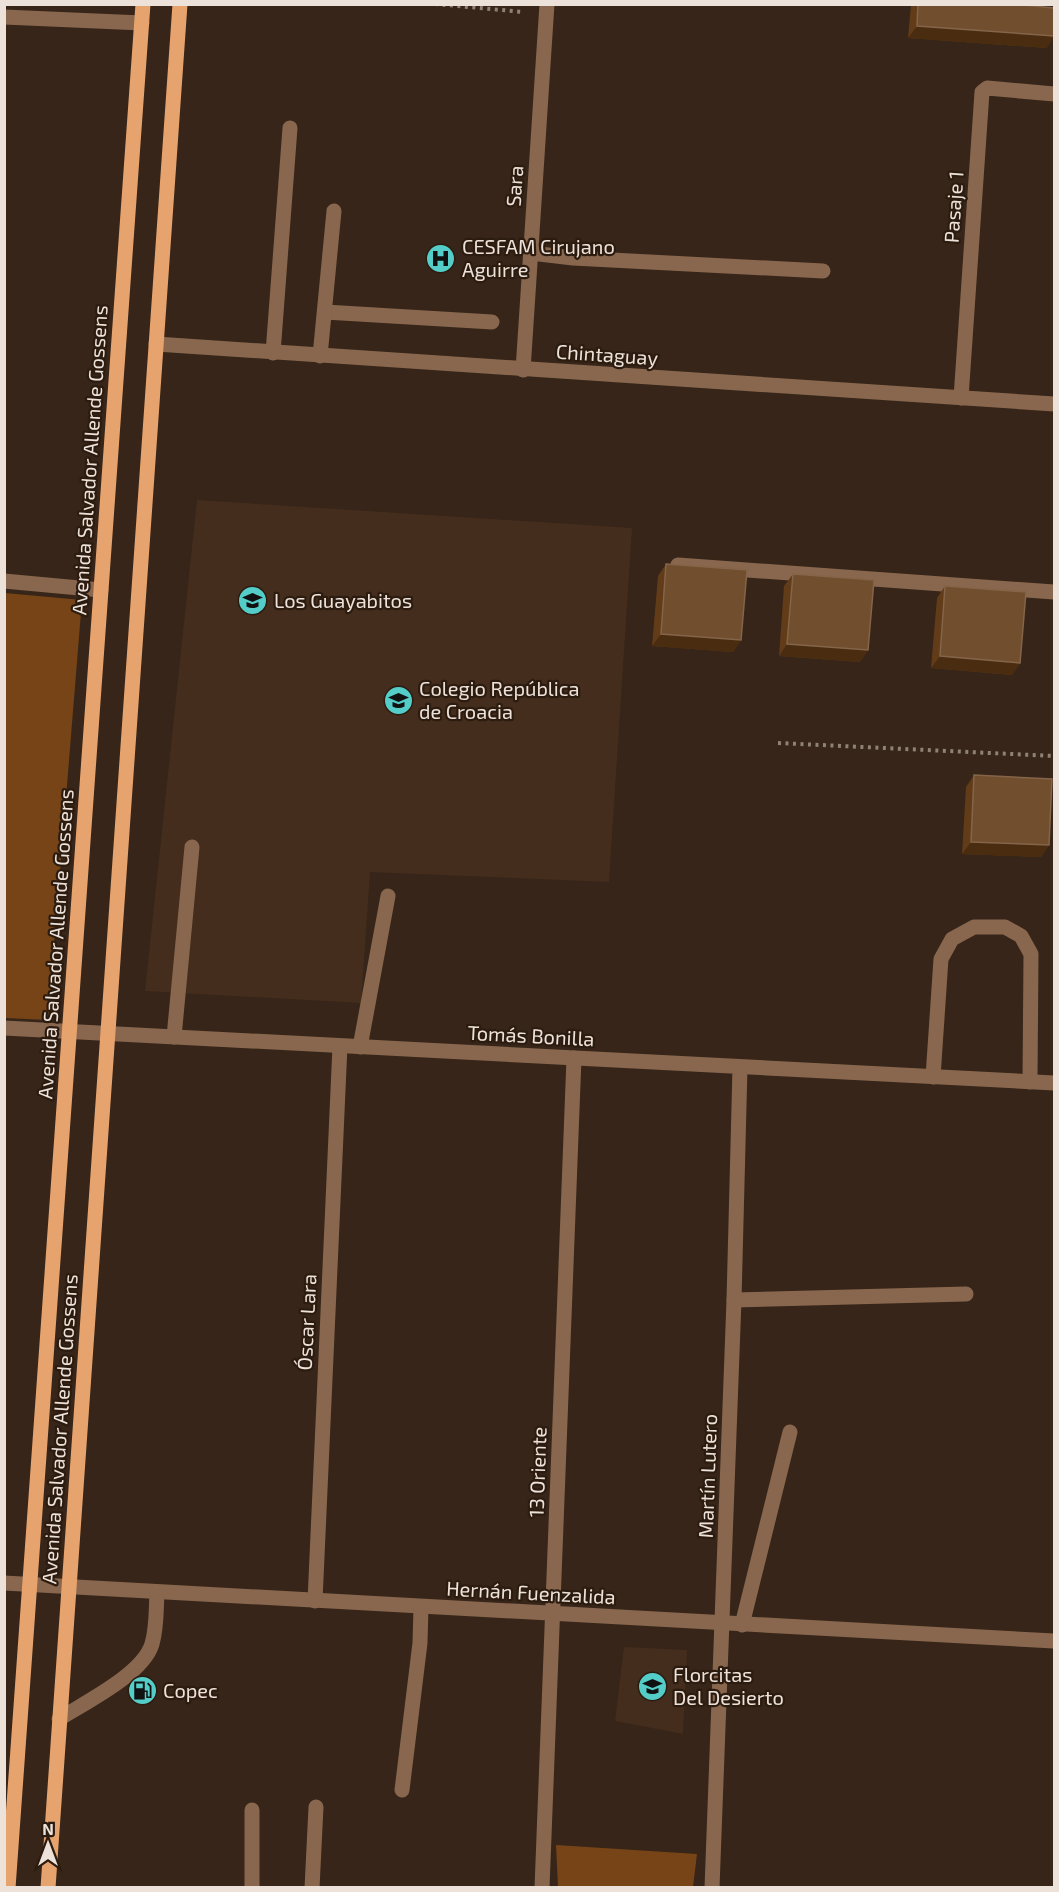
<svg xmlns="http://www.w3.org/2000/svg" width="1059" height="1892" viewBox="0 0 1059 1892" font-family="'Exo 2',sans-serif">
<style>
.built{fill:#442d1c}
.green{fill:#764417}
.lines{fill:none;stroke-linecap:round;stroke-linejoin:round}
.path{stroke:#8f8176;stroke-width:4;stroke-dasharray:3 4.5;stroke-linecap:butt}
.minor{stroke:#88674e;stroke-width:15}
.major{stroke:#e7a36e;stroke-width:15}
.wall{fill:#623c19}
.shaded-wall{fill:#4a2c10}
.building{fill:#704e2e;stroke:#846549;stroke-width:1.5}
.labels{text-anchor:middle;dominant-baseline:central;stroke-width:4.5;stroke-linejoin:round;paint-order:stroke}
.street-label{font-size:20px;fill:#ede2d9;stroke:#2c1b0f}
.poi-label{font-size:20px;fill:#ede2d9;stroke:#2c1b0f;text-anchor:start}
</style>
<rect width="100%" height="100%" fill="#362518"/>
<g class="built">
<polygon points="197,500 632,528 609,882 370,872 361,1003 145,991"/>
<polygon points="624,1647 687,1650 683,1734 615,1721"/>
</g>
<g class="green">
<polygon points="5,593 82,600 48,1020 5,1018"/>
<polygon points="556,1845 697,1854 693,1887 558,1887"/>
</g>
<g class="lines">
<g class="path">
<polyline points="435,4 524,12"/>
<polyline points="778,743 1054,756"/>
</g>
<g class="minor">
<polyline points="4,17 142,23"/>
<polyline points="531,253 573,258 823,271"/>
<polyline points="325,312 492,322"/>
<polyline points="156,344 1054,404"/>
<polyline points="273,353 290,128"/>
<polyline points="320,356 334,211"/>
<polyline points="523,370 547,4"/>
<polyline points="961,398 982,92 987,88 1054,94"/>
<polyline points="678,565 1054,592"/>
<polyline points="4,581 101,590"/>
<polyline points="4,1028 1054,1083"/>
<polyline points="174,1037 192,847"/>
<polyline points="360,1047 388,896"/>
<polyline points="933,1077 941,959 952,939 974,927 1005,927 1021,936 1031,954 1030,1082"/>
<polyline points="734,1300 966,1294"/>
<polyline points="4,1583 1054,1641"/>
<polyline points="315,1601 340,1046"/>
<polyline points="742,1625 790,1432"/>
<path d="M59 1719C86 1702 143 1674 152 1644 157 1627 156 1609 157 1592"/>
<polyline points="402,1790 420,1643 421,1607"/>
<polyline points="252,1810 252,1888"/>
<polyline points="312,1888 316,1807"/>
<polyline points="542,1888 574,1058"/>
<polyline points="712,1888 734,1300 740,1067"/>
</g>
<g class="major">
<polyline points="8,1888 143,4"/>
<polyline points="48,1888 180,4"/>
</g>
</g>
<g class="wall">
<polygon points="904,4 1014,4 1047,48 908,38 911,5"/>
<polygon points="666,564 741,640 733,652 652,646 658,576"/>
<polygon points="793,574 868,650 860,662 779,656 784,586"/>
<polygon points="945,586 1020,663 1012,675 931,668 937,598"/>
<polygon points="974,775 1049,845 1041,857 962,854 966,787"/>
</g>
<g class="shaded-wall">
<polygon points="917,26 1054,36 1054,37 1047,48 908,38"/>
<polygon points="661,634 741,640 733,652 652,646"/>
<polygon points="787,644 868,650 860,662 779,656"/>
<polygon points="940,656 1020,663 1012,675 931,668"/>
<polygon points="971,842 1049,845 1041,857 962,854"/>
</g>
<g class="building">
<polygon points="918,4 1014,4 1054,8 1054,36 917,26"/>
<polygon points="666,564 747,570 741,640 661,634"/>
<polygon points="793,574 874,580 868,650 787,644"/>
<polygon points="945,586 1026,592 1020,663 940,656"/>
<polygon points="974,775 1052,779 1049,845 971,842"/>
</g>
<defs>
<symbol id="hospital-disc" viewBox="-11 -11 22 22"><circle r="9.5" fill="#54cdc8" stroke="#2c1b0f"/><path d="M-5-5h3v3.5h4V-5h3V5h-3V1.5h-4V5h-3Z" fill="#111"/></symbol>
<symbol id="school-disc" viewBox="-11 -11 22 22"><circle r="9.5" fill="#54cdc8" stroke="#2c1b0f"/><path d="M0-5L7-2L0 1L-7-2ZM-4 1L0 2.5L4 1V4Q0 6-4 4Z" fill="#111"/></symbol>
<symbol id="fuel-disc" viewBox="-11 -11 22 22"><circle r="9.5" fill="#54cdc8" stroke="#2c1b0f"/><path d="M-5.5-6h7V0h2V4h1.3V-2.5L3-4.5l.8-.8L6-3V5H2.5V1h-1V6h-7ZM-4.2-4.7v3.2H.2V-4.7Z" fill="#111"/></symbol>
</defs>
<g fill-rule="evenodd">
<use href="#hospital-disc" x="424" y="242" width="33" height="33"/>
<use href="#school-disc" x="236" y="584" width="33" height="33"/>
<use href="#school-disc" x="382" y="684" width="33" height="33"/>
<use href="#school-disc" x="636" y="1670" width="33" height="33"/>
<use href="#fuel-disc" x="126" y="1674" width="33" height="33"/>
</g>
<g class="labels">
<g class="street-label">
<text transform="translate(514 186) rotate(-86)">Sara</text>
<text transform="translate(953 207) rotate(-86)">Pasaje 1</text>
<text transform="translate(607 354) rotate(4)">Chintaguay</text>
<text transform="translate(89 460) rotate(-86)">Avenida Salvador Allende Gossens</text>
<text transform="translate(55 944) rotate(-86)">Avenida Salvador Allende Gossens</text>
<text transform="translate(531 1035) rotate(3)">Tomás Bonilla</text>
<text transform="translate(306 1322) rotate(-87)">Óscar Lara</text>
<text transform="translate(59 1429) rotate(-86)">Avenida Salvador Allende Gossens</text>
<text transform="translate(537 1472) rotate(-88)">13 Oriente</text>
<text transform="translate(707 1476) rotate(-88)">Martín Lutero</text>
<text transform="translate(531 1592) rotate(3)">Hernán Fuenzalida</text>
</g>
<g class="poi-label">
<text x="462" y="246">CESFAM Cirujano<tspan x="462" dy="23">Aguirre</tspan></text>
<text x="274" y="600">Los Guayabitos</text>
<text x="419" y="688">Colegio República<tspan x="419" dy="23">de Croacia</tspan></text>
<text x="673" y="1674">Florcitas<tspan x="673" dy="23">Del Desierto</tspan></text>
<text x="163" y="1690">Copec</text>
</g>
</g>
<rect width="1059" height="1892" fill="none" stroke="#ede2d9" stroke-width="12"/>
<g transform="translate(48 1844)" stroke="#2c1b0f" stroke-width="4.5" paint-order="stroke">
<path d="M0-4.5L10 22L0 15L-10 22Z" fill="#ede2d9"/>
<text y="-9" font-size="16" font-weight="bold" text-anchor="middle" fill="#ede2d9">N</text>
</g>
</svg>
